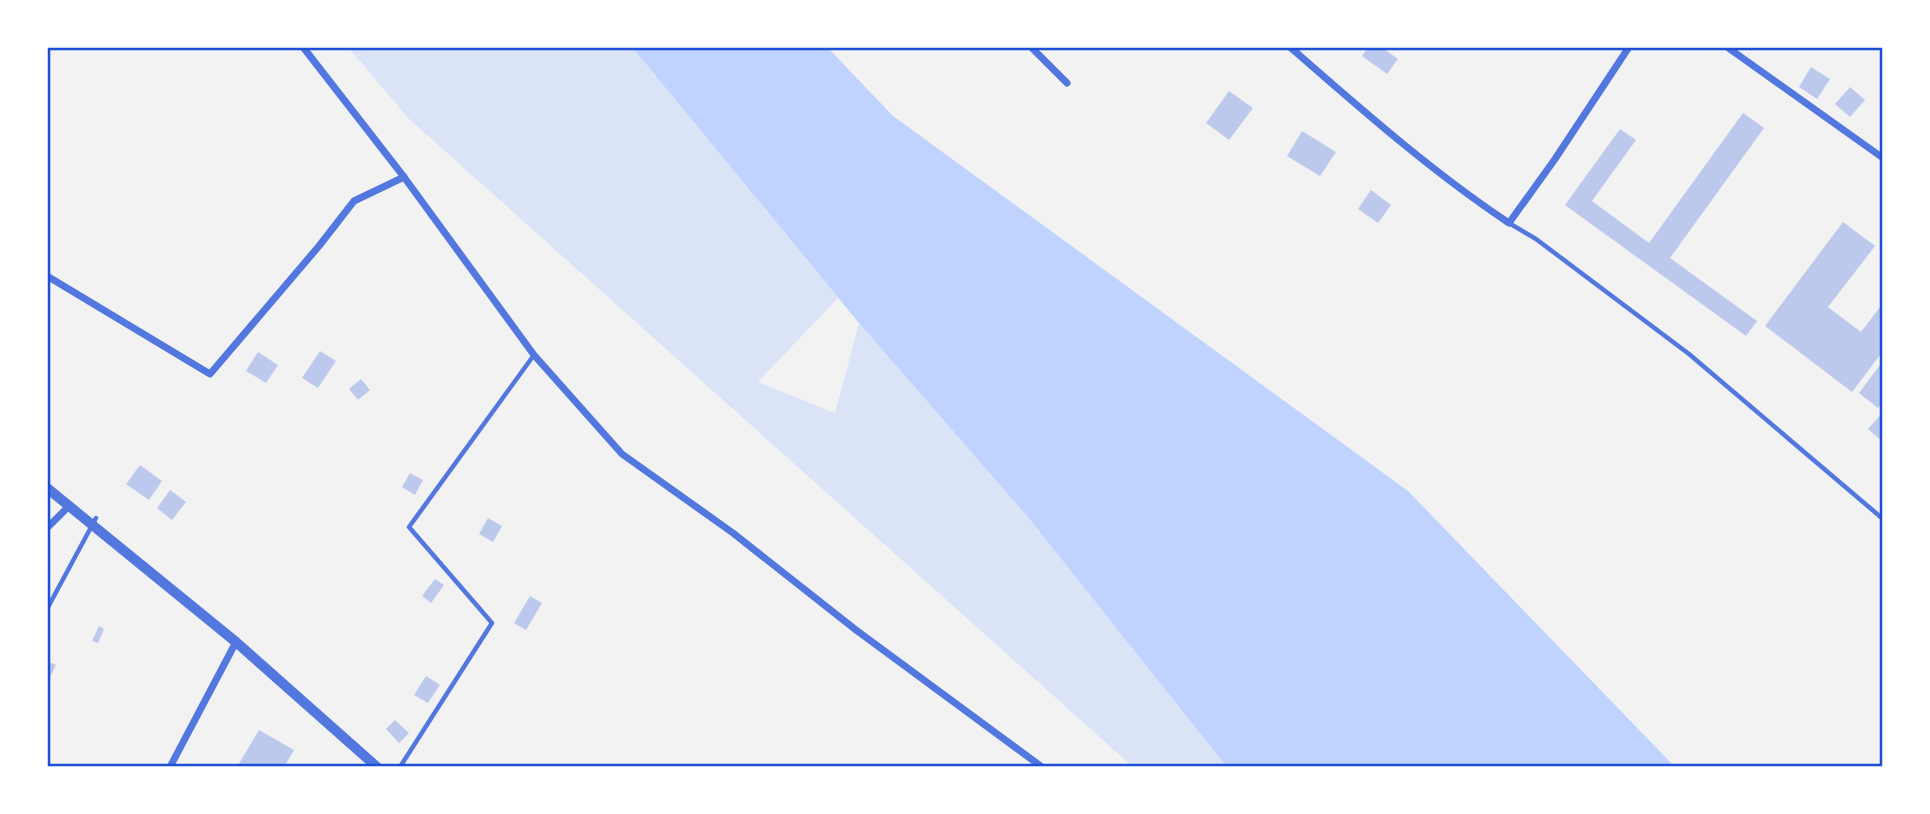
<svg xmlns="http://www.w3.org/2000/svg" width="1930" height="814" viewBox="0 0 1930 814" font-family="'DejaVu Sans',sans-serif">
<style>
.green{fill:#dbe4f7}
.water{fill:#bfd3fe}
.building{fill:#bdc9ec}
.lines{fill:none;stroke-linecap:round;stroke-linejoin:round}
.service{stroke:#5277de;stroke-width:4.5}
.minor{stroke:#5277de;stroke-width:7}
.tertiary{stroke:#5277de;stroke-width:10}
.neatline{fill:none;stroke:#1d4ed8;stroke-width:2.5}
</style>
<rect width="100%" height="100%" fill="#f2f2f2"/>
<polygon class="green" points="348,47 632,47 838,298 758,382 835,413 859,323 1027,516 1227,767 1133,767 408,118"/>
<polygon class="water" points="632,47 827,47 893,116 1408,491 1675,767 1227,767 1027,516 859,323"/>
<g class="building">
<polygon points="1368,47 1381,47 1398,59 1387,74 1362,56"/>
<polygon points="1811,67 1830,79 1817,99 1799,87"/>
<polygon points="1850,87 1865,100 1850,117 1835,104"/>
<polygon points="1229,91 1253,108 1229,140 1206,123"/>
<polygon points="1743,113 1764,128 1670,258 1757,321 1746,336 1565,205 1620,129 1636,140 1592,201 1649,243"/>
<polygon points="1302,131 1336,152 1320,176 1287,156"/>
<polygon points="1371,190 1391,205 1378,223 1358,209"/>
<polygon points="1843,222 1875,246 1828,307 1861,332 1883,303 1883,351 1852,392 1765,326"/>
<polygon points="320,351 336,361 318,388 302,378"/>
<polygon points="258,352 278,365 266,383 246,371"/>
<polygon points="1883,361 1883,402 1878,408 1859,393"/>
<polygon points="361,379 370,390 358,400 349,389"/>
<polygon points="1883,412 1883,442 1868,429"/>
<polygon points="140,465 162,481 149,500 126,484"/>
<polygon points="410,473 423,480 415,495 402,487"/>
<polygon points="170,490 186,502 172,520 157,508"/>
<polygon points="488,518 502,526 493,542 479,534"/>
<polygon points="435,579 444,585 431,603 422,596"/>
<polygon points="530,596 542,603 526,630 514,623"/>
<polygon points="99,626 104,629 98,643 92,641"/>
<polygon points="47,661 56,665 47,684"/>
<polygon points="426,676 440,685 428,703 414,695"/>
<polygon points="395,720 409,733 399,743 386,729"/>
<polygon points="259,730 294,750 284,767 237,767"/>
</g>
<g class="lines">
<g class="service">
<polyline points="1509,223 1536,239 1689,354 1883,519"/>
<polyline points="47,609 96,518"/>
<polyline points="400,767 492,623 409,527 534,355"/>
</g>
<g class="minor">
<polyline points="303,47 404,177 534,355 622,454 733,533 856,630 1042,767"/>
<polyline points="1031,47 1067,83"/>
<path d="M1290 47C1361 109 1431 171 1509 223L1555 159 1629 47"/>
<polyline points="1727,47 1883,158"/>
<polyline points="47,276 210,374 319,246 354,201 404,177"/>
<polyline points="47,528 69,506"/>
<polyline points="170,767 236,642"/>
</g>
<polyline class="tertiary" points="47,488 236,642 377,767"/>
</g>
<rect width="1930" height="814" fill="none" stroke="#ffffff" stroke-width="98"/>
<rect x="49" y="49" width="1832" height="716" class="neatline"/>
</svg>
